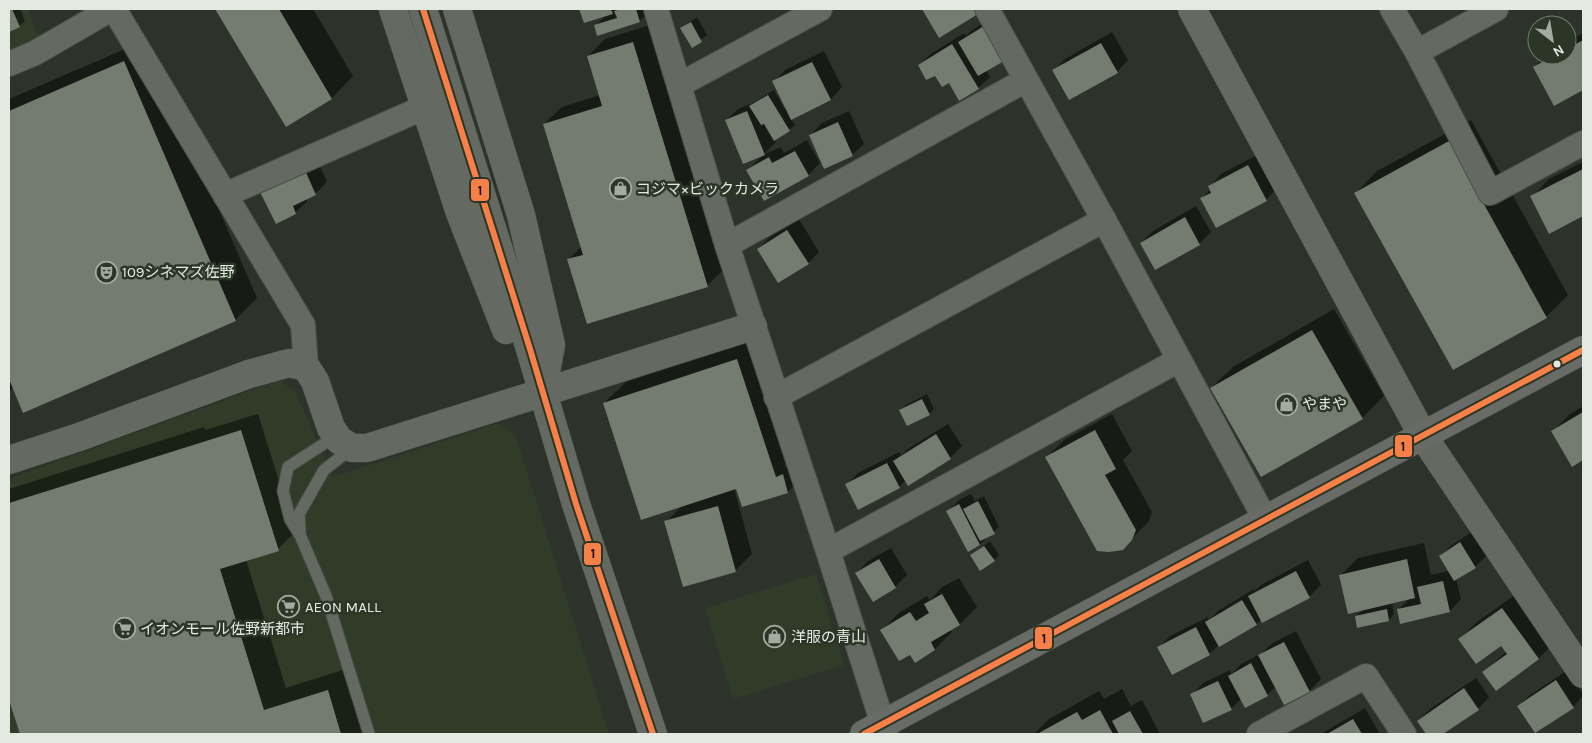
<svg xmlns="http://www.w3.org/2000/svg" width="1592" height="743" viewBox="0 0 1592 743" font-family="Karla,'Noto Sans JP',sans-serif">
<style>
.built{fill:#303c27}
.shadow{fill:#0007}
.building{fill:#747c70}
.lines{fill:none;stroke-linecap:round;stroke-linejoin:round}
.service-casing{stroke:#4b5048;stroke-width:13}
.minor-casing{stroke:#4b5048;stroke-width:26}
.tertiary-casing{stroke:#4b5048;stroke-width:29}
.secondary-casing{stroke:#4b5048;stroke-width:29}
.service{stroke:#646962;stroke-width:11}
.minor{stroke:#646962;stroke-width:24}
.tertiary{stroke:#646962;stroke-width:28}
.secondary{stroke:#686b66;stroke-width:28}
.bus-1-casing{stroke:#2c3626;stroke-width:10}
.bus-1{stroke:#f78048;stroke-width:6}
.bus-dot{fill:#e4eae0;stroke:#2c3626;stroke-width:2}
.labels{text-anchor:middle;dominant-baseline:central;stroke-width:5;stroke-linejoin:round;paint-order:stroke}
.poi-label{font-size:15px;fill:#e4eae0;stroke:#2c3626;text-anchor:start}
.line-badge{stroke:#2c3626;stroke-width:2}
.pale-badge-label{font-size:14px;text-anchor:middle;font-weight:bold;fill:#111}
</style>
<rect width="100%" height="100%" fill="#2d322a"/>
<g class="built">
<polygon points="9,9 28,9 39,37 9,53"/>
<polygon points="279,380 295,391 333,477 498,423 516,436 609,734 9,734 9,479"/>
<polygon points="816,574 844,665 733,699 705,608"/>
</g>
<g class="shadow">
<polygon points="9,9 20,9 25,21 19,26 9,31"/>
<polygon points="217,9 313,9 353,76 332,98 286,125"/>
<polygon points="580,9 651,9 640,21 598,34 595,26 607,14 585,22"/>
<polygon points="923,9 982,9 939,36"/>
<polygon points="996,15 986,70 990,77 978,88 949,82 919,65 931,54 964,33 966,36 971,31"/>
<polygon points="697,17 707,35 692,46 682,28"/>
<polygon points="650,25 724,269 707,286 568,260 582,246 544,124 562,107 600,95 588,56 605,39"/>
<polygon points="1112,32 1128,60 1117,72 1054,70 1065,59"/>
<polygon points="1583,33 1583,89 1554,104 1534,67 1546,55 1567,55 1567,42"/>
<polygon points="146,40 257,298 235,320 14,387 9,392 9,99"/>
<polygon points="824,51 842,87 831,99 791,119 795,125 789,130 775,139 776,142 763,155 781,147 784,153 807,140 820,163 808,175 748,170 763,155 726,120 738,109 755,102 774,90 784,108 786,107 774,82 785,70"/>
<polygon points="849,111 864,144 852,155 810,135 822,123"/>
<polygon points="1471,120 1568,295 1546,317 1356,193 1377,171"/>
<polygon points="1259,154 1277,188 1266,200 1202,198 1211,189 1210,186 1221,174"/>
<polygon points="316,158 327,182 316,193 306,198 307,201 296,212 276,222 261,191"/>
<polygon points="1583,162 1583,214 1550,232 1532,197 1549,179"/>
<polygon points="1196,206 1211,232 1199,244 1156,268 1141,243 1153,231"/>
<polygon points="799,219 819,252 808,263 758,249 770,237"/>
<polygon points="1334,309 1384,396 1362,418 1211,388 1233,367"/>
<polygon points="759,338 797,453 783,467 794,464 799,480 788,492 743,506 737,488 734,488 752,554 735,571 666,522 682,506 604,403 626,382"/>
<polygon points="927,394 934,409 929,414 900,410 906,405"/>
<polygon points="1583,406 1583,459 1572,465 1552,432 1569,415"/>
<polygon points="258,414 295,532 278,549 246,560 286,688 349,668 370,734 21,734 9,697 9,489 204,427 205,430"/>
<polygon points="1112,414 1132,451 1123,460 1152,512 1149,521 1122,549 1047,457 1064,440"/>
<polygon points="948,424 962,446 950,458 908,484 906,480 899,487 847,484 858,473 899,452 901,456 906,450"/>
<polygon points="971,494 975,501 984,496 999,527 980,544 968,550 948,511 959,500"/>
<polygon points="1472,532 1487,555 1475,567 1456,579 1461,599 1450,611 1401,623 1398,610 1410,598 1392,602 1394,614 1389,620 1356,616 1364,609 1341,575 1358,558 1424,543 1431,575 1449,571 1440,556 1452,545"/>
<polygon points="990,541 999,555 994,560 972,555"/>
<polygon points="891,548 907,575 895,587 857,573 868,561"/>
<polygon points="1308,560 1321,585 1309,597 1261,619 1256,624 1219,645 1209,654 1159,647 1170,636 1208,617 1209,620 1218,611 1254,589 1255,591 1261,585"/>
<polygon points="959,578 977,607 960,624 950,630 952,632 935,649 915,661 911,653 882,630 899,613 927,596 930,600 942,587"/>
<polygon points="1519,592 1556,641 1539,658 1496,689 1484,672 1507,651 1501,644 1460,639 1477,622"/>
<polygon points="1296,631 1321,679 1309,691 1284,704 1275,687 1267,695 1246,706 1241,699 1231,709 1192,695 1203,683 1230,670 1231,674 1241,664 1262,653 1271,644"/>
<polygon points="1568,670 1583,694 1583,696 1573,707 1518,706 1530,695"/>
<polygon points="1476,678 1489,697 1478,709 1440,734 1428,734 1418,721 1430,709"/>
<polygon points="1122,689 1131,706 1142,700 1160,734 1034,734 1049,719 1099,691 1104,699"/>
<polygon points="1365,708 1380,734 1321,734"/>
</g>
<g class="building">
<polygon points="9,9 12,9 20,27 9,32"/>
<polygon points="215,9 279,9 332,99 286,127"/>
<polygon points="579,9 611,9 613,14 584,23"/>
<polygon points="621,9 636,9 640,22 597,36 594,25 617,18 614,11"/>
<polygon points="922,9 975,9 978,14 939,38"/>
<polygon points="691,22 702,42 692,48 680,28"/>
<polygon points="984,26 1004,61 978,76 958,42"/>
<polygon points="1583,40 1583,90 1554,106 1533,67 1555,55 1567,55 1567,49"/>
<polygon points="633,42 708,287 587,324 567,259 583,255 543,124 602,106 587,56"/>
<polygon points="1101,43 1118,73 1069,100 1052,70"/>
<polygon points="952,44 979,89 959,101 949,83 942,87 935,76 926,80 918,65"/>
<polygon points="124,61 236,321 23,413 9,379 9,111"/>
<polygon points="812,62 831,100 791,120 772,81"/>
<polygon points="768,95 790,131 774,141 764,124 761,125 749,106"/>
<polygon points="747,111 765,155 743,164 725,120"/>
<polygon points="838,122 853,156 824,169 809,135"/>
<polygon points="1449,141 1547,318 1453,370 1354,193"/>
<polygon points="795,151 809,176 764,201 746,170 769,157 772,163"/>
<polygon points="1248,165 1267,201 1216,228 1200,198 1211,193 1208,186"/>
<polygon points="304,168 316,195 293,206 296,214 276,224 259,190"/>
<polygon points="1583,169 1583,216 1549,234 1530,196"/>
<polygon points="1185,217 1200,245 1155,270 1140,243"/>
<polygon points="787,230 809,264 778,283 757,249"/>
<polygon points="1312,330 1363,419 1261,477 1210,388"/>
<polygon points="737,359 776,477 783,474 788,493 742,507 736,489 641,520 603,403"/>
<polygon points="922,399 930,415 907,426 899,410"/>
<polygon points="1583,412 1583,460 1572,467 1551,431"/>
<polygon points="241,430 279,551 220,569 264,710 328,690 341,734 20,734 9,700 9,503"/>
<polygon points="1095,430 1116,469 1105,475 1136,530 1132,540 1123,550 1109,552 1097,551 1045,457"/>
<polygon points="936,434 951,459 908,486 893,461"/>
<polygon points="887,463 900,488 858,510 845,484"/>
<polygon points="978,501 995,534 980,541 963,509"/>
<polygon points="959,504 980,545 968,552 946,511"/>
<polygon points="718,506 736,572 683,587 664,521"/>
<polygon points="1460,542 1476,568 1454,581 1439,556"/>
<polygon points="984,546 995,561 980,571 970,555"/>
<polygon points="879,559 896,588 873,602 855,573"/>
<polygon points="1407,559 1415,598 1348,614 1339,575"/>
<polygon points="1296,571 1310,598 1262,623 1248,596"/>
<polygon points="1443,581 1450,612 1400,624 1397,609 1421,604 1417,587"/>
<polygon points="942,594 960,625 931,642 935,650 915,663 910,655 899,661 880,630 910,612 916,621 929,613 924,604"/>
<polygon points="1242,600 1257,625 1219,647 1205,622"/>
<polygon points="1502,608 1539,659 1496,691 1482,672 1507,654 1501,646 1476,664 1458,639"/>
<polygon points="1387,609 1389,621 1357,628 1355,616"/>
<polygon points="1196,627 1210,655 1172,675 1157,647"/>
<polygon points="1284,642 1310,692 1284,705 1258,655"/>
<polygon points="1251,663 1268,696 1245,708 1228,676"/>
<polygon points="1556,680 1574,708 1535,733 1517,706"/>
<polygon points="1218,681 1232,710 1203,723 1190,694"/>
<polygon points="1464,688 1479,710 1443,734 1426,734 1417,721"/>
<polygon points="1100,710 1113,734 1037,734 1077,712 1082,720"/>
<polygon points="1130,711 1143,734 1119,734 1112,721"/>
<polygon points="1353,719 1362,734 1327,734"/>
</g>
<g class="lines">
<defs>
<g id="service">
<polyline points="336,436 288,467 283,491 290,519 300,535 326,596 369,734"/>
<polyline points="300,533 299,514 324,470 351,449"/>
</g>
<g id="minor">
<polyline points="114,9 303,325 306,367"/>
<polyline points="656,9 727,245 828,551 886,734"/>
<polyline points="987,9 1104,220 1265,519"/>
<polyline points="1392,9 1417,52 1490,193 1583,143"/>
<polyline points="1417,52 1496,9"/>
<polyline points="9,64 35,53 111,9"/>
<polyline points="679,85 820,9"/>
<polyline points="225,195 425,107"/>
<polyline points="727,245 1026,80"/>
<polyline points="776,397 1104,220"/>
<polyline points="828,551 1179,360"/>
<polyline points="1259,734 1366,676 1404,734"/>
</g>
<g id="tertiary">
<polyline points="393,9 460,213 506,330"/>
<polyline points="423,9 530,349 576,504 653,734"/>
<polyline points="457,9 521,215 551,345 543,388"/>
<polyline points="1192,9 1423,436 1583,674"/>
<polyline points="9,460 79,437 249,374 289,363 306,367 315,381 331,428 339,440 352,448 367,448 753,326"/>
</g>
<polyline id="secondary" points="864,734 1583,350"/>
</defs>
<use href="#service" class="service-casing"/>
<use href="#minor" class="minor-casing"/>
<use href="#tertiary" class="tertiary-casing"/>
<use href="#secondary" class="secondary-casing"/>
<use href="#service" class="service"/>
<use href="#minor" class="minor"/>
<use href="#tertiary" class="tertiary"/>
<use href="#secondary" class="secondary"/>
<defs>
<g id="bus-1">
<polyline points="423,9 530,349 576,504 653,734"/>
<polyline points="864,734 1583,350"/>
</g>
</defs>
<use href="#bus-1" class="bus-1-casing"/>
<use href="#bus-1" class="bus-1"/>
</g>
<defs>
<symbol id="shop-ring" viewBox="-11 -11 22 22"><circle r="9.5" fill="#2c3626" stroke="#a4aaa0" stroke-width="1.5"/><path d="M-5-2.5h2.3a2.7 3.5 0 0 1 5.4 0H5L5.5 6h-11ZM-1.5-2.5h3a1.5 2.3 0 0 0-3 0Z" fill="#a4aaa0"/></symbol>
<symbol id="theatre-ring" viewBox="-11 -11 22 22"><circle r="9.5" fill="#2c3626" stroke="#a4aaa0" stroke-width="1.5"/><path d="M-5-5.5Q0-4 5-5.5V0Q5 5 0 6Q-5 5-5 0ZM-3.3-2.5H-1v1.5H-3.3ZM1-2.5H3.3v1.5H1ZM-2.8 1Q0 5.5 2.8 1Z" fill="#a4aaa0"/></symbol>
<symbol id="supermarket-ring" viewBox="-11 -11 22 22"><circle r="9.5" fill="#2c3626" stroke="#a4aaa0" stroke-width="1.5"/><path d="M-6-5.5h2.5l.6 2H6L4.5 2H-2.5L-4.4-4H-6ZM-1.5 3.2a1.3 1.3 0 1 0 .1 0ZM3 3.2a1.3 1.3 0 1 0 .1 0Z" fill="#a4aaa0"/></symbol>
</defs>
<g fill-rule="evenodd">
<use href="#shop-ring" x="608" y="176" width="25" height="25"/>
<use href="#theatre-ring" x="94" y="260" width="25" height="25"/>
<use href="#shop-ring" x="1274" y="392" width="25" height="25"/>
<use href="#supermarket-ring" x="276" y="594" width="25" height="25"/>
<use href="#supermarket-ring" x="112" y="616" width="25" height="25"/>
<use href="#shop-ring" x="762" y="624" width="25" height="25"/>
</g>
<circle class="bus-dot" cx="1557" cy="364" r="4.5"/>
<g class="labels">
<g class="poi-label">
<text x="636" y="189">コジマ×ビックカメラ</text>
<text x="122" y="272">109シネマズ佐野</text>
<text x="1302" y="404">やまや</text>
<text x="305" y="607">AEON MALL</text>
<text x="140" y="629">イオンモール佐野新都市</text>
<text x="791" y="637">洋服の青山</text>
</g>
</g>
<g class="line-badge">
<rect x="470" y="178" width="20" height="24" rx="5" fill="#f78048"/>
<rect x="1394" y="434" width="19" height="24" rx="5" fill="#f78048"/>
<rect x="583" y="542" width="19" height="24" rx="5" fill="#f78048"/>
<rect x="1034" y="626" width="19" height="24" rx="5" fill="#f78048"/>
</g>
<g class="pale-badge-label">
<text x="480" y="195">1</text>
<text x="1403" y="451">1</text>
<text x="593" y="558">1</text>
<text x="1044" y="643">1</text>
</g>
<rect width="1592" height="743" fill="none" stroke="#e4eae0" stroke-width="20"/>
<g transform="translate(1552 40) rotate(149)"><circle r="24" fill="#2c3626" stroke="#767e70"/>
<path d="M0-4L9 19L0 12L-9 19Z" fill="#a4aaa0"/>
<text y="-8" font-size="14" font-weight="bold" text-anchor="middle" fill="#e4eae0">N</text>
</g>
</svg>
